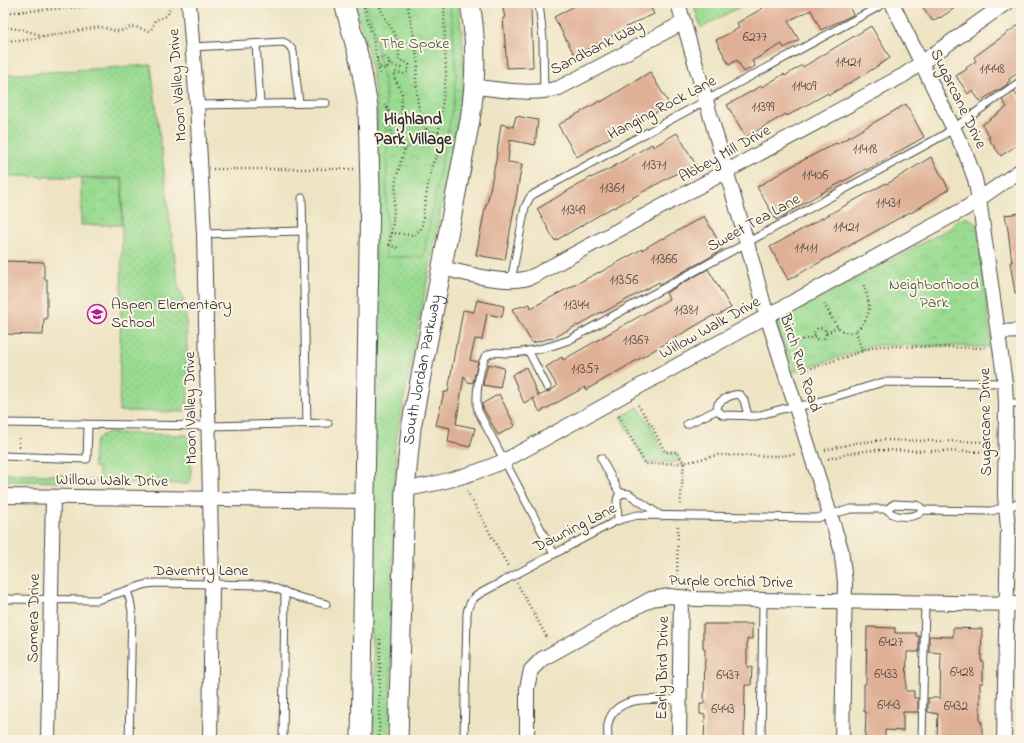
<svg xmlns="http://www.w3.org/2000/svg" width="1024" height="743" viewBox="0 0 1024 743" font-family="'Indie Flower',sans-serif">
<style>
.grass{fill:url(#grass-dots);stroke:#62835e}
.park{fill:url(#park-crowns);stroke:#62835e}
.building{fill:#dfb095}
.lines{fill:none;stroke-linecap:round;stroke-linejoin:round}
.lane-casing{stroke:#484742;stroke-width:9}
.street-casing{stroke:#484742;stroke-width:16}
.secondary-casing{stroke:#484742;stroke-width:21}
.path{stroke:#484742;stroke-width:2.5;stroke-dasharray:1 3;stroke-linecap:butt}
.lane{stroke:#fff;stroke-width:7}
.street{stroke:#fff;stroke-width:14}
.secondary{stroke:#fff;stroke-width:19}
.labels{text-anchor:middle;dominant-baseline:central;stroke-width:4;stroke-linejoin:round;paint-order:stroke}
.number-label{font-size:14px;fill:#584c46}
.park-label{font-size:16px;fill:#465744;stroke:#fcf5e5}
.street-label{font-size:16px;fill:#2b2b2b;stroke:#fcf5e5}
.poi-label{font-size:16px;fill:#2b2b2b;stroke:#fcf5e5;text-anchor:start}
.neighbourhood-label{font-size:17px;font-weight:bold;fill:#2b2b2b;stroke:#fcf5e5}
</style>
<defs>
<pattern id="grass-dots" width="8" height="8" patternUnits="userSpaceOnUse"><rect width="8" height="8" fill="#99db91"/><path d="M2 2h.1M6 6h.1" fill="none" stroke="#84bc7d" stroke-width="1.8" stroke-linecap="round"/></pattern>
<pattern id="park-crowns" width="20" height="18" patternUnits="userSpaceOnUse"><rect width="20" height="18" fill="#99db91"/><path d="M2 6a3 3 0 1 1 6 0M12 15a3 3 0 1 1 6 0" fill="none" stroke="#84bc7d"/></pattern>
</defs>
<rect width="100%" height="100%" fill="#fcf5e5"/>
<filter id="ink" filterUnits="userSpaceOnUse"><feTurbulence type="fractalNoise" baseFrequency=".025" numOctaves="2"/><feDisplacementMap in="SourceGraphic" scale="8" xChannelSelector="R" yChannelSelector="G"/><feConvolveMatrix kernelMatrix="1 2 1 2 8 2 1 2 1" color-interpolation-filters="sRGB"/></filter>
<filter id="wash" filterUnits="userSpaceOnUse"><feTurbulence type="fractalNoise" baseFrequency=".012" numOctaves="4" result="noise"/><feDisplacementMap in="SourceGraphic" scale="16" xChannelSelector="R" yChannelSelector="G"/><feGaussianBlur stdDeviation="0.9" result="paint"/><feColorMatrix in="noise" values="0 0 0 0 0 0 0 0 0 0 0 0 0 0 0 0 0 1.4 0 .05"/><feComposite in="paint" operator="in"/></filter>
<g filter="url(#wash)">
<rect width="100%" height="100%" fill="#eee4c4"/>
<g class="grass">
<path d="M353 3H457C465 39 465 74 460 111L394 451 397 458 394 493 390 740H373L375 671 369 617 377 111C373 74 367 38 353 3Z"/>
<polygon points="693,3 747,3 701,28"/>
<polygon points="151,65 178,285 186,308 188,405 187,410 182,412 119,411 123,178 3,176 3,75"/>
<polygon points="638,407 650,424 664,453 677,453 681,462 646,463 620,417"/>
<path d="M107 433 187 435 191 440V481L188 484 3 481V474L65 475 66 480 98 481 99 468H94C94 454 91 438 107 433Z"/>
</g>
<g class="park">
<polygon points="365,3 449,3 453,28 456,73 454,101 423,257 386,257 387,144 385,87 373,25"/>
<polygon points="81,179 122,179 121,225 81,225"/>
<polygon points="964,218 969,218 977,224 992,347 877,345 794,372 787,350 782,344 777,328 778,322 785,313 795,308 808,305 952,227 955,221"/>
</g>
<g id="blocks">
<g class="building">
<polygon points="502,3 529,3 531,11 533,67 507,68 503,18 505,18"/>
<polygon points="580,3 648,3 654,14 626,27 627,28 575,56 554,17"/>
<polygon points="760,3 848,3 853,15 821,30 811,10 788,21 799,40 784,48 782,44 752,61 755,66 744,72 737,60 729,65 716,40 739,28 737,23 763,8"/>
<polygon points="920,3 962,3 940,18 939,17 933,21"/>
<polygon points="1021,23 1021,71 1009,79 1010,81 1007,83 1008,84 980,101 972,90 968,94 956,76 967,69 966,68 976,61 974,57"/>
<polygon points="871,26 890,58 865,74 829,95 828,93 787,116 786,114 746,137 727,105 761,86 762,87 784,74 785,76 802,65 803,67"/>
<polygon points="650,72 669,104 631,128 630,126 577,157 558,125 600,101 601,102"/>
<polygon points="1014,92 1021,101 1021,142 1001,156 988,138 990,137 982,125 1007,107 1002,100"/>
<polygon points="906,104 924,137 867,170 866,169 816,196 776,220 757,187 794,165 836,143 837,144"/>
<polygon points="516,116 538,120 535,145 510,140 508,162 522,164 505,260 476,255 486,204 487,204 496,160 501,124 513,127"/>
<polygon points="677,133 696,165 680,174 679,172 614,208 613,207 555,241 537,209 591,177 591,178 611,168 652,144 653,147"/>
<polygon points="931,157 949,189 911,213 910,212 788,280 770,247 886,183 887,184"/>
<polygon points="1021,213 1021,293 1015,293 1010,262 1012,262 1008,230 1005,215"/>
<polygon points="704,216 723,249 703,261 660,284 659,282 602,313 601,312 578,326 577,325 552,339 551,338 532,343 512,309 530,304 531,308 599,272 599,273 642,249 642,250 662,238 663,239"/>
<polygon points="3,261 44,262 44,279 47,279 47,319 44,319 43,335 3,334"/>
<polygon points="708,269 731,308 715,317 714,315 586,390 585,387 540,412 533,399 534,398 524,403 512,375 526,367 538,396 550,391 557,386 546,367 562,357 563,360 645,313 669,299 666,293"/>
<polygon points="477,300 504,306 502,317 487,314 482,340 475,339 470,360 478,362 473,383 468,382 464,376 456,424 475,428 470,447 448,442 450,428 436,425 444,392 448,392 456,344 457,344 463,310 474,312"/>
<polygon points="488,364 504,368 500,388 483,385"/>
<polygon points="499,394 515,426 498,435 483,408 482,404"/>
<polygon points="703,624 752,624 752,639 747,639 747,667 752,667 751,685 745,685 744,740 704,740 705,715 700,714 700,704 704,704 705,649 703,649"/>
<polygon points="867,627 895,628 895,633 916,633 916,636 919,636 919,652 907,652 906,691 914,691 914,698 918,698 918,712 903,712 903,731 885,730 885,740 865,740 866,712 864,712 864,684 866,684"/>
<polygon points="953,628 982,629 981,661 983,661 983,683 980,683 980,722 982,722 982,740 937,740 938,714 928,712 928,698 940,698 941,653 929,652 929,636 953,637"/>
</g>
</g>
</g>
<g filter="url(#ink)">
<use href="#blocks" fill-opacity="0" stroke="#484742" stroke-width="1"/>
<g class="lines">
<defs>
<g id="lane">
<polyline points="539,3 543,39 544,91"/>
<polyline points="256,44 260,104"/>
<path d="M193 47 283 42C289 44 291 47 293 52L299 103"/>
<polyline points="197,105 326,103"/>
<polyline points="302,198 307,424"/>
<polyline points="204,234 302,231"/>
<polyline points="511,281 525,207 530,197 534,194 878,7 883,3"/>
<polyline points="529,352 547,387"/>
<polyline points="1006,403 1021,403"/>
<path d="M748 416 744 400 740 395C733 393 723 399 718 404L717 410 723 415 757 416 782 409 811 404 883 382 1005 383"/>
<polyline points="3,423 209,426 328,423"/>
<polyline points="687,424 717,410"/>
<polyline points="3,456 87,459 88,425"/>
<polyline points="601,458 620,494"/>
<path d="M887 509C893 519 916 519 923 510L991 511 1021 503"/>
<polyline points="618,520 617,500 618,497 622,493 629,494 661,516"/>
<path d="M554 554 478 411C475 398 479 369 485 357 491 351 498 352 505 353 528 353 548 348 569 340L942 136 1021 81"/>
<polyline points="127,591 130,600 132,612 129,740"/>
<polyline points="3,599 97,600 147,584 157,583 266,585 301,598 326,604"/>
<polyline points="283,740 285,592"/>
<path d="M464 740 467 614C468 604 472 598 481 593L614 522 622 519 638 515 817 518 851 509H887L894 504 916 505 919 506 923 510"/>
<path d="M608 740C608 735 607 729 608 724 614 694 657 699 679 700"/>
<polyline points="761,740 763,600"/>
<polyline points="922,740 925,602"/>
</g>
<g id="street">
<polyline points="189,3 197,105 204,234 212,584 210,740"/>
<polyline points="678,3 747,243 767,316 841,549 845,582 842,740"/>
<polyline points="892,3 965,152 975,179 979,199 1005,383 1006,403 1005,496 1008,528 1004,740"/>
<path d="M474 87C501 89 532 96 559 88L684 22"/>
<path d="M442 268C465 273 502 284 524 279 530 278 536 275 541 272L904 75 1006 3"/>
<polyline points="998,332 1021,331"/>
<path d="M405 489C440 484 472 475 504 461L767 316 966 208 1021 170"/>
<polyline points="3,496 364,501"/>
<polyline points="48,740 53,497"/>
<polyline points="527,740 527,688 531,670 542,659 651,599 670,596 697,599 1021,604"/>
<polyline points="679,740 681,597"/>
</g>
<g id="secondary">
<polyline points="344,3 360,62 368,107 370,189 361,740"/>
<path id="s1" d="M398 740 405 489 411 428 470 120C476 81 477 42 470 3"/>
</g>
</defs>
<use href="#lane" class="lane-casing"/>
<use href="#street" class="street-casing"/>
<use href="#secondary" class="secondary-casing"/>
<g class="path">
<polyline points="363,3 373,38 380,76"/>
<path d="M379 3C382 17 389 22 395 35 398 42 399 52 399 60L405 62 409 65 408 72 403 74 395 72V79L402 94 401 104 403 118 398 127 399 144 396 146C385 136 399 119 384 105"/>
<polyline points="3,13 131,3"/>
<polyline points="3,27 24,30 46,37"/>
<path d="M3 40 20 41 99 27C106 27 112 31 118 31 123 32 128 26 134 27 145 27 150 39 155 20 169 15 167 18 171 3"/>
<polyline points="377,59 384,57 388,59 389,64 387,68 383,69 379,67"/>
<polyline points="389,64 404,69"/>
<polyline points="426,130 438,133"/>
<polyline points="384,136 392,136"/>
<polyline points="213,169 354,169"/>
<polyline points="391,233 414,235 422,228 424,208 430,174 432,165 438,153 438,137 446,76 444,9 446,3"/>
<polyline points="389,245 393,222 396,179 405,148 424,141 428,134 418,105 416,78 418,66 415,42 407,3"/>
<polyline points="389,245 398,248"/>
<path d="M824 304C829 312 834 324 841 330 855 340 869 319 869 307 869 299 865 290 863 283"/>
<circle cx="820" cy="334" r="6"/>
<polyline points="856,331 862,352"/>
<polyline points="826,332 831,331 838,326"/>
<polyline points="791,344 797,341 815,337"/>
<polyline points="800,372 878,346 986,348"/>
<polyline points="638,405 651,424 665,452 677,452 684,463 680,506"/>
<polyline points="619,416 645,464 684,463 718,455 779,456 797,454"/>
<polyline points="19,447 19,438"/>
<polyline points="825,450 855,443 883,440 991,442"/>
<polyline points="828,459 851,453 873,450 991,452"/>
<polyline points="467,491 509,568"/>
<polyline points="517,583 548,639"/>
<polyline points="677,583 678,525"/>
<polyline points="379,740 380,668 380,639"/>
</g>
<use href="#lane" class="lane"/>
<use href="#street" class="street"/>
<use href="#secondary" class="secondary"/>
</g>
</g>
<defs>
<symbol id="school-ring" viewBox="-11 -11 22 22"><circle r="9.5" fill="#fcf5e5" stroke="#b5179e" stroke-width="1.5"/><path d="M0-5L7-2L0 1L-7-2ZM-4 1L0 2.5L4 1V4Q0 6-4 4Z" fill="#b5179e"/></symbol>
</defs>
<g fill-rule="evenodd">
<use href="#school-ring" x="86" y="303" width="22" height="22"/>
</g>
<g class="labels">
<g class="number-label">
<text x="755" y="37">6277</text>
<text x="848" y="62">11421</text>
<text x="992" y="69">11448</text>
<text x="804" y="86">11409</text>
<text x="763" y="107">11399</text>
<text x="865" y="149">11418</text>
<text x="654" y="165">11371</text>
<text x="815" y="175">11406</text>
<text x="612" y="188">11361</text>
<text x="888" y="203">11431</text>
<text x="573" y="210">11349</text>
<text x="846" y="227">11421</text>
<text x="806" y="248">11411</text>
<text x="664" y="259">11366</text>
<text x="624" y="280">11356</text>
<text x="576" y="305">11344</text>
<text x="686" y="310">11381</text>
<text x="636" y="340">11367</text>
<text x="585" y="369">11357</text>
<text x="891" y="642">6427</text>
<text x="962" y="672">6428</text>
<text x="886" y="674">6433</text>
<text x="728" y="675">6437</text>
<text x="889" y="705">6443</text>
<text x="956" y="706">6432</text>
<text x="723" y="709">6443</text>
</g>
<g class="park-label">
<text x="415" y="44">The Spoke</text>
<text x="934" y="285">Neighborhood<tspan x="934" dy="18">Park</tspan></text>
</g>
<g class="street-label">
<text transform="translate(597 48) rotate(-27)">Sandbank Way</text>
<text transform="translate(178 85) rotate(-94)">Moon Valley Drive</text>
<text transform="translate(958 99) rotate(64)">Sugarcane Drive</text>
<text transform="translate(662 108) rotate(-28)">Hanging Rock Lane</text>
<text transform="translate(725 154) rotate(-29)">Abbey Mill Drive</text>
<text transform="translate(754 223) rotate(-29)">Sweet Tea Lane</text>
<text transform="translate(710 328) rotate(-29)">Willow Walk Drive</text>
<text transform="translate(800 363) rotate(72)">Birch Run Road</text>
<text stroke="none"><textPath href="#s1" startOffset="372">South Jordan Parkway</textPath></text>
<text transform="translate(191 408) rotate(-91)">Moon Valley Drive</text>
<text transform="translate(986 422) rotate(-91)">Sugarcane Drive</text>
<text transform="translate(112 481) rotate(1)">Willow Walk Drive</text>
<text transform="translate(575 528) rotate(-27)">Dawning Lane</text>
<text x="201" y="571">Daventry Lane</text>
<text transform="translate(731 582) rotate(1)">Purple Orchid Drive</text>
<text transform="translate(34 618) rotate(-89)">Somera Drive</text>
<text transform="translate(663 668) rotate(-89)">Early Bird Drive</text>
</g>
<g class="poi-label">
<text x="111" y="305">Aspen Elementary<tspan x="111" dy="18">School</tspan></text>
</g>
<g class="neighbourhood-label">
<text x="413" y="119">Highland<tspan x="413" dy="20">Park Village</tspan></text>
</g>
</g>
<rect width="1024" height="743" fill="none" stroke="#fcf5e5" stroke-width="16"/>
</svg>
